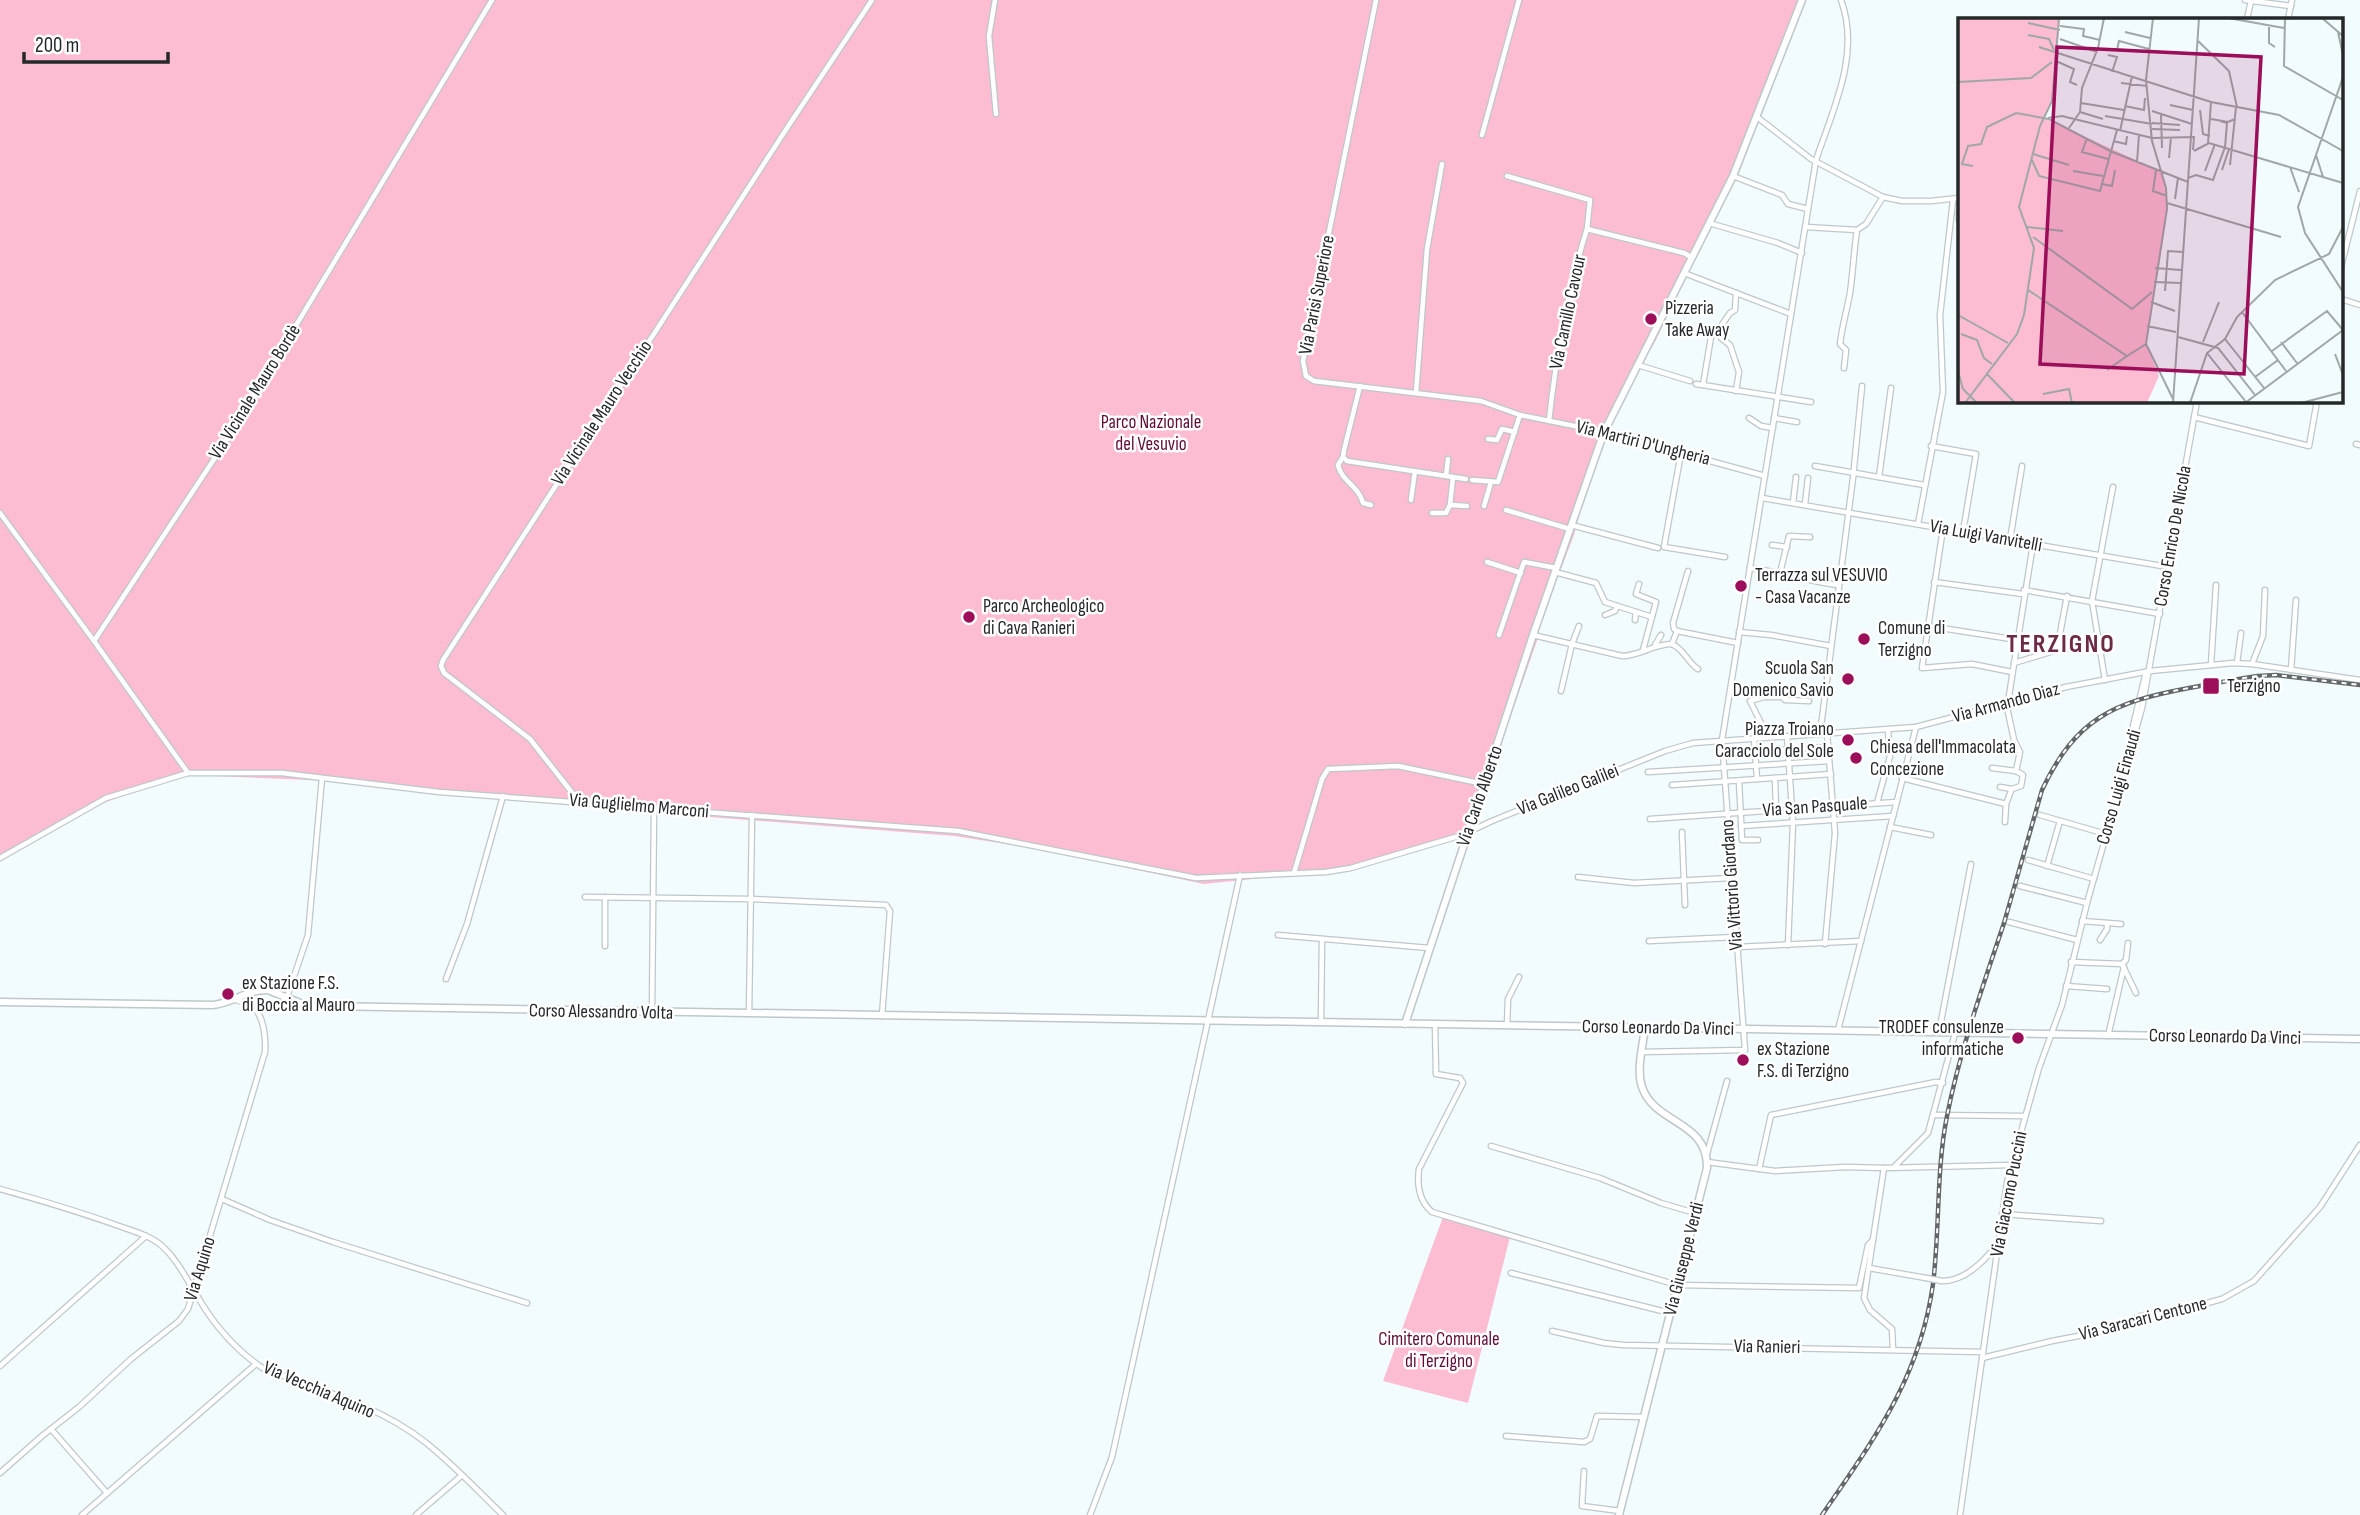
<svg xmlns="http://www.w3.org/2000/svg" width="2360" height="1515" viewBox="0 0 2360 1515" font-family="'Sofia Sans Condensed',sans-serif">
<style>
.green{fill:#fcbcd2}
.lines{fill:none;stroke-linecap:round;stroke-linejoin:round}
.street-casing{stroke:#bec7ca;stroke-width:7}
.secondary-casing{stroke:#bec7ca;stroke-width:9}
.street{stroke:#fff;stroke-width:4.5}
.secondary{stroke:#fff;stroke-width:6}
.rail-casing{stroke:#636769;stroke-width:4.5}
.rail{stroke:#fff;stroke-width:2;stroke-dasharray:5;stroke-linecap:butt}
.street-bridge-casing{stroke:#bec7ca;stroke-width:7;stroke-linecap:butt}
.street-bridge{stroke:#fff;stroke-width:4.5}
.poi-dot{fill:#9c0d5a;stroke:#fff;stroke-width:2.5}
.labels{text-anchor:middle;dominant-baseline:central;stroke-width:5;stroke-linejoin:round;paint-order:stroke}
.street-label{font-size:19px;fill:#252829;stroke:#fff}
.poi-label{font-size:19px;fill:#252829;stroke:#fff;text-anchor:start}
.park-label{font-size:19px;fill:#620c38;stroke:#fff}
.district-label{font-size:26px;font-weight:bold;letter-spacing:2px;fill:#6c2a46;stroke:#fff}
.inset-road{fill:none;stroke:#a0a7a9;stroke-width:2}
.view{fill:#9c0d5a;fill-opacity:0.15;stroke:#9c0d5a;stroke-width:3.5}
.inset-edge{fill:none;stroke:#252829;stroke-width:3.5}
</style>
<rect width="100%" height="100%" fill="#f2fbfe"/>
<g class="green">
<polygon points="0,0 1804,0 1774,81 1739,165 1655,342 1619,397 1584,497 1574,535 1536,634 1538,638 1470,831 1352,869 1317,876 1293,875 1204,884 1033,848 954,836 608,809 335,781 188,775 147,787 98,805 0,860"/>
<polygon points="1443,1217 1510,1237 1468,1403 1383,1381"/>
</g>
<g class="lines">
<defs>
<g id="street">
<polyline points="995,0 989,36 996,114"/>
<polyline points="1376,0 1303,361 1306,376 1314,381 1481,401 1520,415 1604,432 1765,476"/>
<polyline points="2245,0 2291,6"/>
<polyline points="2247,19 2251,1"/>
<polyline points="2288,19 2292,0"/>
<polyline points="1757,117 1811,159 1883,197 1902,201 1931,201 1959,198"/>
<polyline points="1482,135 1519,0"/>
<polyline points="1507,176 1590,200 1587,229"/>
<polyline points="1733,176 1782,195 1788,204 1808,209"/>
<polyline points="1959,212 1959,220"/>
<polyline points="1709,223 1778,243 1802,253"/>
<polyline points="1806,227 1857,230"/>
<polyline points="2341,267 2360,191"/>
<polyline points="1684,273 1791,314"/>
<polyline points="2341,299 2360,305"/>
<polyline points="1719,330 1721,338 1730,345 1739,372 1736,391"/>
<polyline points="1638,365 1690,381"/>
<path d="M1844 368 1846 350 1840 344C1842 326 1847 310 1850 293 1853 272 1854 250 1857 230L1866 224 1883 197"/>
<polyline points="1696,384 1811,402"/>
<polyline points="1703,385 1711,337 1719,329 1730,313 1735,310 1736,293"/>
<polyline points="1360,386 1344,450 1343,457 1347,461 1466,479"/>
<polyline points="1416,393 1427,249 1442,164"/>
<polyline points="2194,417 2309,446 2317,401"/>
<polyline points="1749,418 1761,426 1773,428"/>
<polyline points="1774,418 1797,422"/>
<path d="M1549 421C1556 356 1567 292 1587 229L1684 253 1691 257"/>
<polyline points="1488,439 1497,440 1502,429 1515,432"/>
<polyline points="2356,444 2360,445"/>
<polyline points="1931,446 1976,454 1963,532"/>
<polyline points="1681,453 1664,547 1725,557"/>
<path d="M1343 457 1338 465C1341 481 1359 486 1363 503L1371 505"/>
<polyline points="1815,466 1924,485"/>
<polyline points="1446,476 1448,459"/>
<polyline points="1879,477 1891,388"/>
<polyline points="1472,480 1498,482 1520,415"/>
<polyline points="1762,498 2168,567"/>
<polyline points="1411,500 1415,471"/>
<polyline points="1793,503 1796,477"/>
<polyline points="1805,504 1808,478"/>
<polyline points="1450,505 1467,506"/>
<polyline points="1484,506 1491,482"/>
<polyline points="1506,510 1570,529"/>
<polyline points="0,513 94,641"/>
<polyline points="1432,513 1446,513 1450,505 1453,477"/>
<polyline points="1918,524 1943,392 1940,315 1953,200"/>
<polyline points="1571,525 1658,548"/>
<polyline points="1943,528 1922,668 1972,664 2012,672"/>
<polyline points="2010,540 2022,466"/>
<polyline points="1772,545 1787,547"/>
<polyline points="1487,562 1521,573"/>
<path d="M1750 568C1780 572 1808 581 1838 585"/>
<polyline points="1555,572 1596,583 1605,602 1652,617"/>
<polyline points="1780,573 1789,536 1810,537"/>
<polyline points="1934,582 2023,594"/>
<polyline points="1639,584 1636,594 1656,602 1643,650"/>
<polyline points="2024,590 2160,614"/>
<polyline points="1605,615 1615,611 1617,606"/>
<polyline points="1635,620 1636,612"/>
<polyline points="1928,626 2018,640"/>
<polyline points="1677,631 1674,629 1673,623 1688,571"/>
<polyline points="1739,632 1771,635 1831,646"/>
<polyline points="1499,635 1524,562 1556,568"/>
<path d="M1533 635 1622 656C1640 656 1653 644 1672 644L1677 631 1738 643"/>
<path d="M1672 644C1685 650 1687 662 1698 669"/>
<polyline points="1655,645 1661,635"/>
<polyline points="2057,650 2067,596"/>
<polyline points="2014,663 2057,650 2099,641"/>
<polyline points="2237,663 2241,633"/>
<polyline points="2252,664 2263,636 2265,590"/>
<polyline points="2211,665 2216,585"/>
<polyline points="2291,670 2296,600"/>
<polyline points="2105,680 2092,601 2113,487"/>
<polyline points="1561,691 1572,644 1579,626"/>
<polyline points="2008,702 2033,544"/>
<polyline points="2133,726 2146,672"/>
<polyline points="1820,734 1853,478 1862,386"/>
<polyline points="1787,736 1793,823 1788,945"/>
<polyline points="1768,737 1750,701 1764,697 1782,697 1785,700 1809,701"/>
<polyline points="1754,738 1757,779"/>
<polyline points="1723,754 1828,747"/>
<polyline points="1992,768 2016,771"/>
<polyline points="1648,772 1829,761"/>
<polyline points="188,773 94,641 230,435 492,0"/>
<polyline points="1775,778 1776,810"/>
<polyline points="1902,778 2006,804 2011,791"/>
<polyline points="1739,781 1742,840 1758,840"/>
<polyline points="1672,785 1831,774"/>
<polyline points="2000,787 2012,789 2021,786 2023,775 2016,771 2020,752 2014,740 2006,703"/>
<polyline points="577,799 530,739 444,673 441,666 443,660 787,128 872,0"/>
<polyline points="1877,803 1890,756 1888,730"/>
<polyline points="2040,815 2106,834"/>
<polyline points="1650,819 1897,802"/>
<polyline points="2005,822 2006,804"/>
<polyline points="1741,826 1893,816"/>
<polyline points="1890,827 1931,835"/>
<polyline points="1682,832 1685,905"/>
<polyline points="0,858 106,798 188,773 282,773 439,792 958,831 1196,878 1326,872 1351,868 1462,835 1492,821 1665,751 1693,743 1916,727 2066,687 2150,671 2233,663 2252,664 2360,680"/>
<polyline points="2028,860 2094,879"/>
<polyline points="2047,866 2060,821"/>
<polyline points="1294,873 1322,779 1328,769 1398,766 1484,784"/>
<polyline points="1578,877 1634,883 1731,878"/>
<polyline points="2020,886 2087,903"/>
<polyline points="585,897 751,899 886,905 890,911 882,1016"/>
<polyline points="2082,921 2121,924"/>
<polyline points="2009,922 2077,940"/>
<polyline points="1278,935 1429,948"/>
<polyline points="2100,940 2107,929 2107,924"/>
<polyline points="1649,941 1736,937"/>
<polyline points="1825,944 1835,833 1827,733"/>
<polyline points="605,946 605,897"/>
<polyline points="1737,947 1861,941"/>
<polyline points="2071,962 2122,964 2136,993"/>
<polyline points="2122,964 2126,960 2128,943"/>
<polyline points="446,979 467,924 503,796"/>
<polyline points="2066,986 2107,989"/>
<polyline points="287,997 308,935 322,778"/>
<polyline points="652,1013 654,808"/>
<polyline points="749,1014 752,815"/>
<polyline points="1321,1022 1322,939"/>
<path d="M1435 1024 1436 1074 1460 1078 1463 1083 1419 1169C1417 1184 1419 1201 1432 1212L1677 1285 1859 1288 1868 1245 1873 1240"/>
<polyline points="1507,1025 1508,999 1519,977"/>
<polyline points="1838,1030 1916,727"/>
<polyline points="1939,1032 1971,864"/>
<polyline points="2108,1036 2124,967"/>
<path d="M1642 1052 1745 1050 1722 740 1816 160C1833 109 1861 54 1841 0"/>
<polyline points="1934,1115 2025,1116"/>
<polyline points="1491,1146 1600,1178 1661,1203 1695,1213"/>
<polyline points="1707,1154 1727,1081"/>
<polyline points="1707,1162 1775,1171 1845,1167 1884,1168 2011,1165"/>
<polyline points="1895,1166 1928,1133 1955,1033"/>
<polyline points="1884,1168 1864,1298 1870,1310 1892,1329 1893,1349"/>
<polyline points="1759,1169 1771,1115 1936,1082 1943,1083"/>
<path d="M0 1189C40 1200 80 1212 119 1226 133 1231 151 1236 162 1246 179 1261 187 1281 199 1299 216 1328 237 1351 264 1369 318 1389 380 1406 425 1442 453 1464 478 1491 503 1515"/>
<polyline points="222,1199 270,1220 333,1242 527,1303"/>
<polyline points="2002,1214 2101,1221"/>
<polyline points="1869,1268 1926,1278"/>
<polyline points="1511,1273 1670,1313"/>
<path d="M1942 1281C1965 1281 1983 1262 1997 1245"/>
<polyline points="1552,1331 1604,1343 1623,1345 1982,1352"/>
<polyline points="1982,1358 2052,1341 2115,1329 2140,1316 2163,1312 2183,1313 2189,1308 2222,1299 2254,1281 2320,1207 2360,1145"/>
<polyline points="0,1366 146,1236"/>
<polyline points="51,1429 107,1493"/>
<polyline points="1506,1436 1584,1442 1590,1439 1597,1416 1644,1417"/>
<polyline points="1584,1471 1582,1506 1620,1511"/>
<path d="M0 1473 42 1436 79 1407 131 1359 179 1321 188 1309 265 1052C266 1039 264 1016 253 1007 248 1004 242 1002 236 1000"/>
<polyline points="82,1515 256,1364"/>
<polyline points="416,1515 461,1476"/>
<polyline points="1090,1515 1112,1457 1240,875"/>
<polyline points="1960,1515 2007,1182 2039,1068 2062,1005 2087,903 2142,708 2197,401"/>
</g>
<g id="secondary">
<path d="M0 1002 213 1005C233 1003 248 989 268 990L305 1005 322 1006 2360 1039"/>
<polyline points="1405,1024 1533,635 1604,432 1733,176 1802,0"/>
<path d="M1619 1515 1707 1168C1708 1120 1655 1125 1642 1087 1636 1069 1643 1046 1645 1027"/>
</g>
</defs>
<use href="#street" class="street-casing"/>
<use href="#secondary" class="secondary-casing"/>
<use href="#street" class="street"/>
<use href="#secondary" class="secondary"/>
<defs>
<path id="rail" d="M1822 1515C1874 1439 1920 1378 1933 1284 1940 1228 1936 1171 1947 1116 1960 1050 1983 986 2004 923 2017 879 2029 834 2042 790 2076 718 2114 702 2189 688 2212 684 2235 679 2258 676L2276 675 2360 685"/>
</defs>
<use href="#rail" class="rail-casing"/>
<use href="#rail" class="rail"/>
<defs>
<polyline id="street-bridge" points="1926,1278 1942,1281"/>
</defs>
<use href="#street-bridge" class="street-bridge-casing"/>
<use href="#street-bridge" class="street-bridge"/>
</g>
<g class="poi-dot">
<circle cx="1651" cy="319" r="7"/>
<circle cx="1741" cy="586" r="7"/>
<circle cx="969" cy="617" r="7"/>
<circle cx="1864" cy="639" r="7"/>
<circle cx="1848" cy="679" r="7"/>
<rect x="2202" y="677" width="18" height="18" rx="3.5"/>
<circle cx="1848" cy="740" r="7"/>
<circle cx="1856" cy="758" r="7"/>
<circle cx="228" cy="994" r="7"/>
<circle cx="2018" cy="1038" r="7"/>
<circle cx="1743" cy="1060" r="7"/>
</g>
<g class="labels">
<g class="street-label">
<text transform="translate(1317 295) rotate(-79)">Via Parisi Superiore</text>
<text transform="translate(1568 312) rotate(-78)">Via Camillo Cavour</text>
<text transform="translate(255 392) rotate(-58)">Via Vicinale Mauro Bordè</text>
<text transform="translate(602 413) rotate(-57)">Via Vicinale Mauro Vecchio</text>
<text transform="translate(1643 443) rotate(14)">Via Martiri D'Ungheria</text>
<text transform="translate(1986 536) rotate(10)">Via Luigi Vanvitelli</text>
<text transform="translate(2173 536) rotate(-80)">Corso Enrico De Nicola</text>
<text transform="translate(2006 703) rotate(-15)">Via Armando Diaz</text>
<text transform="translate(2119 787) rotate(-74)">Corso Luigi Einaudi</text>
<text transform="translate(1568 790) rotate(-22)">Via Galileo Galilei</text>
<text transform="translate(1480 796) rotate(-71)">Via Carlo Alberto</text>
<text transform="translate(639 806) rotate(5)">Via Guglielmo Marconi</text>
<text transform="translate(1815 807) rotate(-4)">Via San Pasquale</text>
<text transform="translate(1732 885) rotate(-94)">Via Vittorio Giordano</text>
<text transform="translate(601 1012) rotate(1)">Corso Alessandro Volta</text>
<text transform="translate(1658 1028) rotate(1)">Corso Leonardo Da Vinci</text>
<text transform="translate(2225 1037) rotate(1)">Corso Leonardo Da Vinci</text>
<text transform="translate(2009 1194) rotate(-79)">Via Giacomo Puccini</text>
<text transform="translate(1684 1259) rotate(-76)">Via Giuseppe Verdi</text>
<text transform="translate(200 1269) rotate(-73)">Via Aquino</text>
<text transform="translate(2143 1319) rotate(-14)">Via Saracari Centone</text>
<text transform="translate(1767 1347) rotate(1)">Via Ranieri</text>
<text transform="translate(319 1390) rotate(23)">Via Vecchia Aquino</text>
</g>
<g class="poi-label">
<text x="1665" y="308">Pizzeria<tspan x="1665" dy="22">Take Away</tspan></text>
<text x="1755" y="575">Terrazza sul VESUVIO<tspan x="1755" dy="22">- Casa Vacanze</tspan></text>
<text x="983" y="606">Parco Archeologico<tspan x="983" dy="22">di Cava Ranieri</tspan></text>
<text x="1878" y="628">Comune di<tspan x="1878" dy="22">Terzigno</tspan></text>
<text x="1834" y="668" text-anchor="end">Scuola San<tspan x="1834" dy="22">Domenico Savio</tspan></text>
<text x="2227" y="686">Terzigno</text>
<text x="1834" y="729" text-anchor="end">Piazza Troiano<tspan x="1834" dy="22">Caracciolo del Sole</tspan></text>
<text x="1870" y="747">Chiesa dell'Immacolata<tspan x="1870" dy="22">Concezione</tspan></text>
<text x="242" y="983">ex Stazione F.S.<tspan x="242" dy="22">di Boccia al Mauro</tspan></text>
<text x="2004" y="1027" text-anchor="end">TRODEF consulenze<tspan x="2004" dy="22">informatiche</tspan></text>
<text x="1757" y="1049">ex Stazione<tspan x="1757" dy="22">F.S. di Terzigno</tspan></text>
</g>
<g class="park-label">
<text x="1151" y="422">Parco Nazionale<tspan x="1151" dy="22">del Vesuvio</tspan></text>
<text x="1439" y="1339">Cimitero Comunale<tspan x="1439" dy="22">di Terzigno</tspan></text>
</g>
<g class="district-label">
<text x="2061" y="644">TERZIGNO</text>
</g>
</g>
<g transform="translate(1958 18)">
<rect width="385" height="385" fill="#f2fbfe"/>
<path d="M0 0H102L95 83 86 100 204 154 210 190 188 326 201 358 189 385H0Z" fill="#fcbcd2"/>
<path class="inset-road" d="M195 0 188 62 194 123 208 170 209 191 188 326 215 381M270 0 326 10M327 0 326 48 385 82M364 0 385 18M70 5 102 12M311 7V25L317 29M102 8 126 11 125 18 142 22M167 14 192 20M380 14 385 37M70 17 91 21 96 32M102 21 139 34M239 22 271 53 279 89M81 29 253 84 321 97 385 133M159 32 161 23 191 31M150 37 159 39 154 54M98 43 116 51 112 64 119 67M385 59 340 189 347 215 385 274M0 64 73 60 94 44M163 65 189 68M123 85 166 92M212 87 235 92M167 88 186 92 187 80M242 92 245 116 252 118M194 93 234 106M122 94 145 101M203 97 204 130M147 98 194 106M90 100 104 98 194 120 236 119 235 132M253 101 270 104 277 101M194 105 222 107M111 110 122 94 124 70 140 30 146 0M194 111 222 112M162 113 174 58M129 120 124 134 150 141M155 123 168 126 169 118M250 125 253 84M236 133 251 125 385 165M75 136 111 147M358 137 365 159M211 140 213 119M74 142 81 158 142 173 159 112M179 144 181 117M272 147 278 89M15 148 4 146 10 128 23 126 29 109 58 95 91 101 152 133 230 164M332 149 341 174M198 152 195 173 209 178M264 152 271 131M115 153 145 158M247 153 257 126M230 160 238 157 255 162 267 129 269 105 262 103M144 166 154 168 157 152M217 181 220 160M209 185 323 219M69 209 105 213M75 219 174 291 194 274M197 250 223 252M196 264 223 265M70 272 169 338 188 326M207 273 210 233 225 234M193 284 217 293M284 294 328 353M0 297 50 325M189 308 218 314M3 316 19 322 26 340 34 346M220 319 260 330 297 377M267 321 306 370M245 324 261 284M323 324 339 345M314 333 369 293 385 312M249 335 288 384M377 336 385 357M149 352 169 338M0 353 5 371 19 385M28 355 57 385M297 359 320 342M85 376 111 371 114 385M7 385 59 316 66 297 76 230 61 189 82 108 94 83 101 0M215 385 241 0M232 385 249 335 267 321 279 299 317 262 371 236 385 209M287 385 385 312M343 385 385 374"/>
<path class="view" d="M99 29 303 39 286 356 82 346Z"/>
<rect width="385" height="385" class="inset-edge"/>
</g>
<path d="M24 52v10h144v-10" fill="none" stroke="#252829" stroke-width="3.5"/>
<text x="35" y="52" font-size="21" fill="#252829" stroke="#ffffff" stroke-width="5" paint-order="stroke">200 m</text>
</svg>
